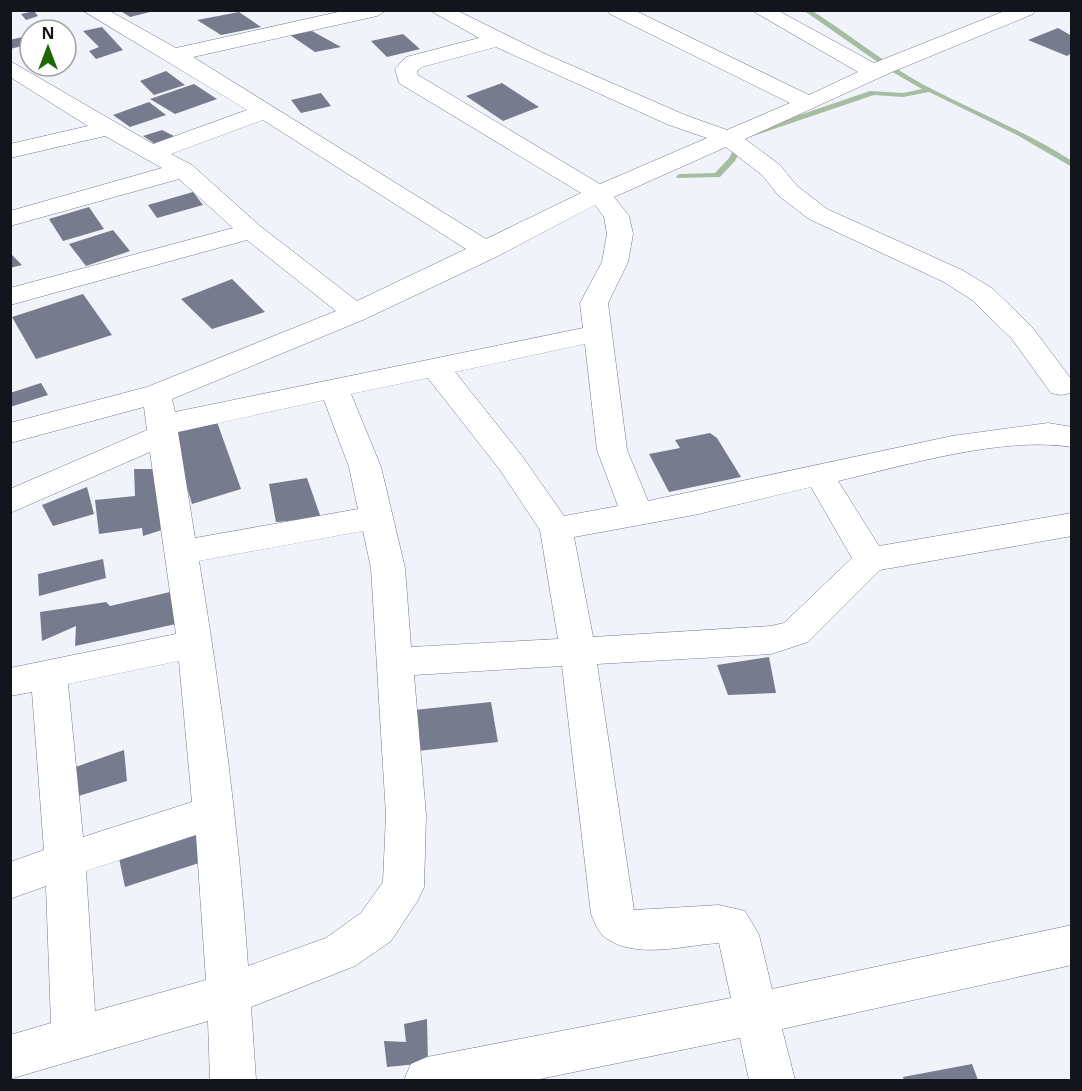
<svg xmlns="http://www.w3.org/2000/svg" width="1082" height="1091" viewBox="0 0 1082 1091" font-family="'Open Sans',sans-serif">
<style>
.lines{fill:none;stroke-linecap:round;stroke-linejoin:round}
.stream{fill:#a7bda2;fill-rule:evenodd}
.building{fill:#767b8d}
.minor-casing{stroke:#757a8c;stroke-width:1}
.minor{fill:#fff;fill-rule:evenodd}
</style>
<rect width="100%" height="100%" fill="#f1f3fb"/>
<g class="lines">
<path class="stream" d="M803 10H811C849 34 883 62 922 84 971 110 1024 130 1072 161V167L1015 134 929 92 903 97 874 95 747 138 735 161 720 177 677 178 676 176 680 174 715 173 729 158 741 135 870 91 903 93 922 89 889 70Z"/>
</g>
<g class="building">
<polygon points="119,10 154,10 154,11 130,17"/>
<polygon points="34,11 38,16 26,20 21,14"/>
<polygon points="239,12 261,27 221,35 197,20"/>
<polygon points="102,27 123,50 96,59 89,51 99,47 83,31"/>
<polygon points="1058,28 1072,36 1072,53 1067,56 1028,40"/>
<polygon points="312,31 341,47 315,52 290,35"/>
<polygon points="403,34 420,49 387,57 371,41"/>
<polygon points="30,35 30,44 10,49 10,40"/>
<polygon points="166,71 185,85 154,95 140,81"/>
<polygon points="502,83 539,107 503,121 466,96"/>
<polygon points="194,84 217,99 175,114 150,99"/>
<polygon points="321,93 331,106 301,113 291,100"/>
<polygon points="149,102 166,115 130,127 113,115"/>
<polygon points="162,130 176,137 155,144 143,136"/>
<polygon points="193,192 203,205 157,218 148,205"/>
<polygon points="89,207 104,229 63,241 49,219"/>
<polygon points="113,230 130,251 86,266 69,244"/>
<polygon points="10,253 22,265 10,268"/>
<polygon points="232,279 265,312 212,329 181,299"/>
<polygon points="83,294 112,335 36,359 12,317"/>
<polygon points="41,383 48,395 10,407 10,393"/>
<polygon points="217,422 241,489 192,504 170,432"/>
<polygon points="710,433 717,438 741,477 669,492 649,454 680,448 675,440"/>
<polygon points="134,469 155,469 165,529 143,536 142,528 99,534 95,500 135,496"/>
<polygon points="307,478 321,518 276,522 269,484"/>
<polygon points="87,487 94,514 53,526 42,505"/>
<polygon points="103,559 106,578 39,596 38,574"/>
<polygon points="170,592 176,624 75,646 76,626 42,641 40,612 106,602 110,606"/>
<polygon points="769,657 776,693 728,695 717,665"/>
<polygon points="491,702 498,742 418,751 414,710"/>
<polygon points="124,750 127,781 69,799 64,771"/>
<polygon points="196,831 202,862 125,887 119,858"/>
<polygon points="427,1019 428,1063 387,1067 384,1041 406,1042 404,1024"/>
<polygon points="972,1064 978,1080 904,1080 903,1077"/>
</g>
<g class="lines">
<defs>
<path id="minor" d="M82 10H108L176 48 347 10H387L377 16 193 57 486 239 581 193 399 83 395 69 406 57 479 38 429 10H456L543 53 685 115 727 130 790 103 610 14 607 10H634L809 95 858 72 751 10H777L874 63 1007 10H1036L1033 14 892 72 745 139 780 165 797 186 827 209 962 270 992 288 1032 327 1072 380 1071 393 1061 395 1051 393 1012 339 972 300 944 282 809 219 779 196 762 175 726 147 614 197 629 216 633 234 628 262 608 303 627 450 648 501 952 436 1048 423 1072 427V447C1002 436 907 465 838 481L879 546 1072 513V536L880 570 808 642 771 654 597 664 634 910 719 905 745 911 759 935 772 989 1072 925V965L782 1029 795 1080H749L740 1038 535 1080H404L411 1064 427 1057 731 998 719 943C684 945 637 960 606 938 598 933 595 922 591 914L562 666 414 675 426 815 424 887 418 900 391 941 355 966 251 1007 256 1080H210L208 1021 10 1079V1035L51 1023 46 886 10 899V862L44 850 32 692 10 696V668L176 634 150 452 10 513V489L147 430 144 407 10 443V423L147 387 336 311 247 240 10 305V288L233 228 179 179 10 226V211L162 168 105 136 10 158V144L88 126 10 77V61L153 144 247 110ZM496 47 669 125 707 138 600 184 418 75 417 71 422 67ZM263 120 466 249 357 301 260 226 192 165 171 154ZM595 205 604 217 607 234 602 262 580 303 583 328 175 412 172 399 365 319 496 257ZM585 344 597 450 618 506 564 516 522 456 455 372ZM428 378 500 470 540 530 558 639 411 647 405 568 381 467 351 394ZM324 400 349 467 358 509 195 538 178 432ZM811 487 852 558 784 623 771 626 593 637 574 537 694 515ZM363 531 371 568 386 815 383 882 361 913 326 938 248 966C239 831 221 695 199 561ZM179 661 192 802 83 837 68 684ZM196 835 206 980 95 1011 86 871Z"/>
</defs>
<use href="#minor" class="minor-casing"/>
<use href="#minor" class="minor"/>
</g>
<rect width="1082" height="1091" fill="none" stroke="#13151c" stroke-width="24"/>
<g transform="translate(48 48)"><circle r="28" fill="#ffffff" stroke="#a1a1a4" stroke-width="1.5"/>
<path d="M0-4.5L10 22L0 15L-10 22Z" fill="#1e6906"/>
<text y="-9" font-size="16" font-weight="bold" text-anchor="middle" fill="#13151c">N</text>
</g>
</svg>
